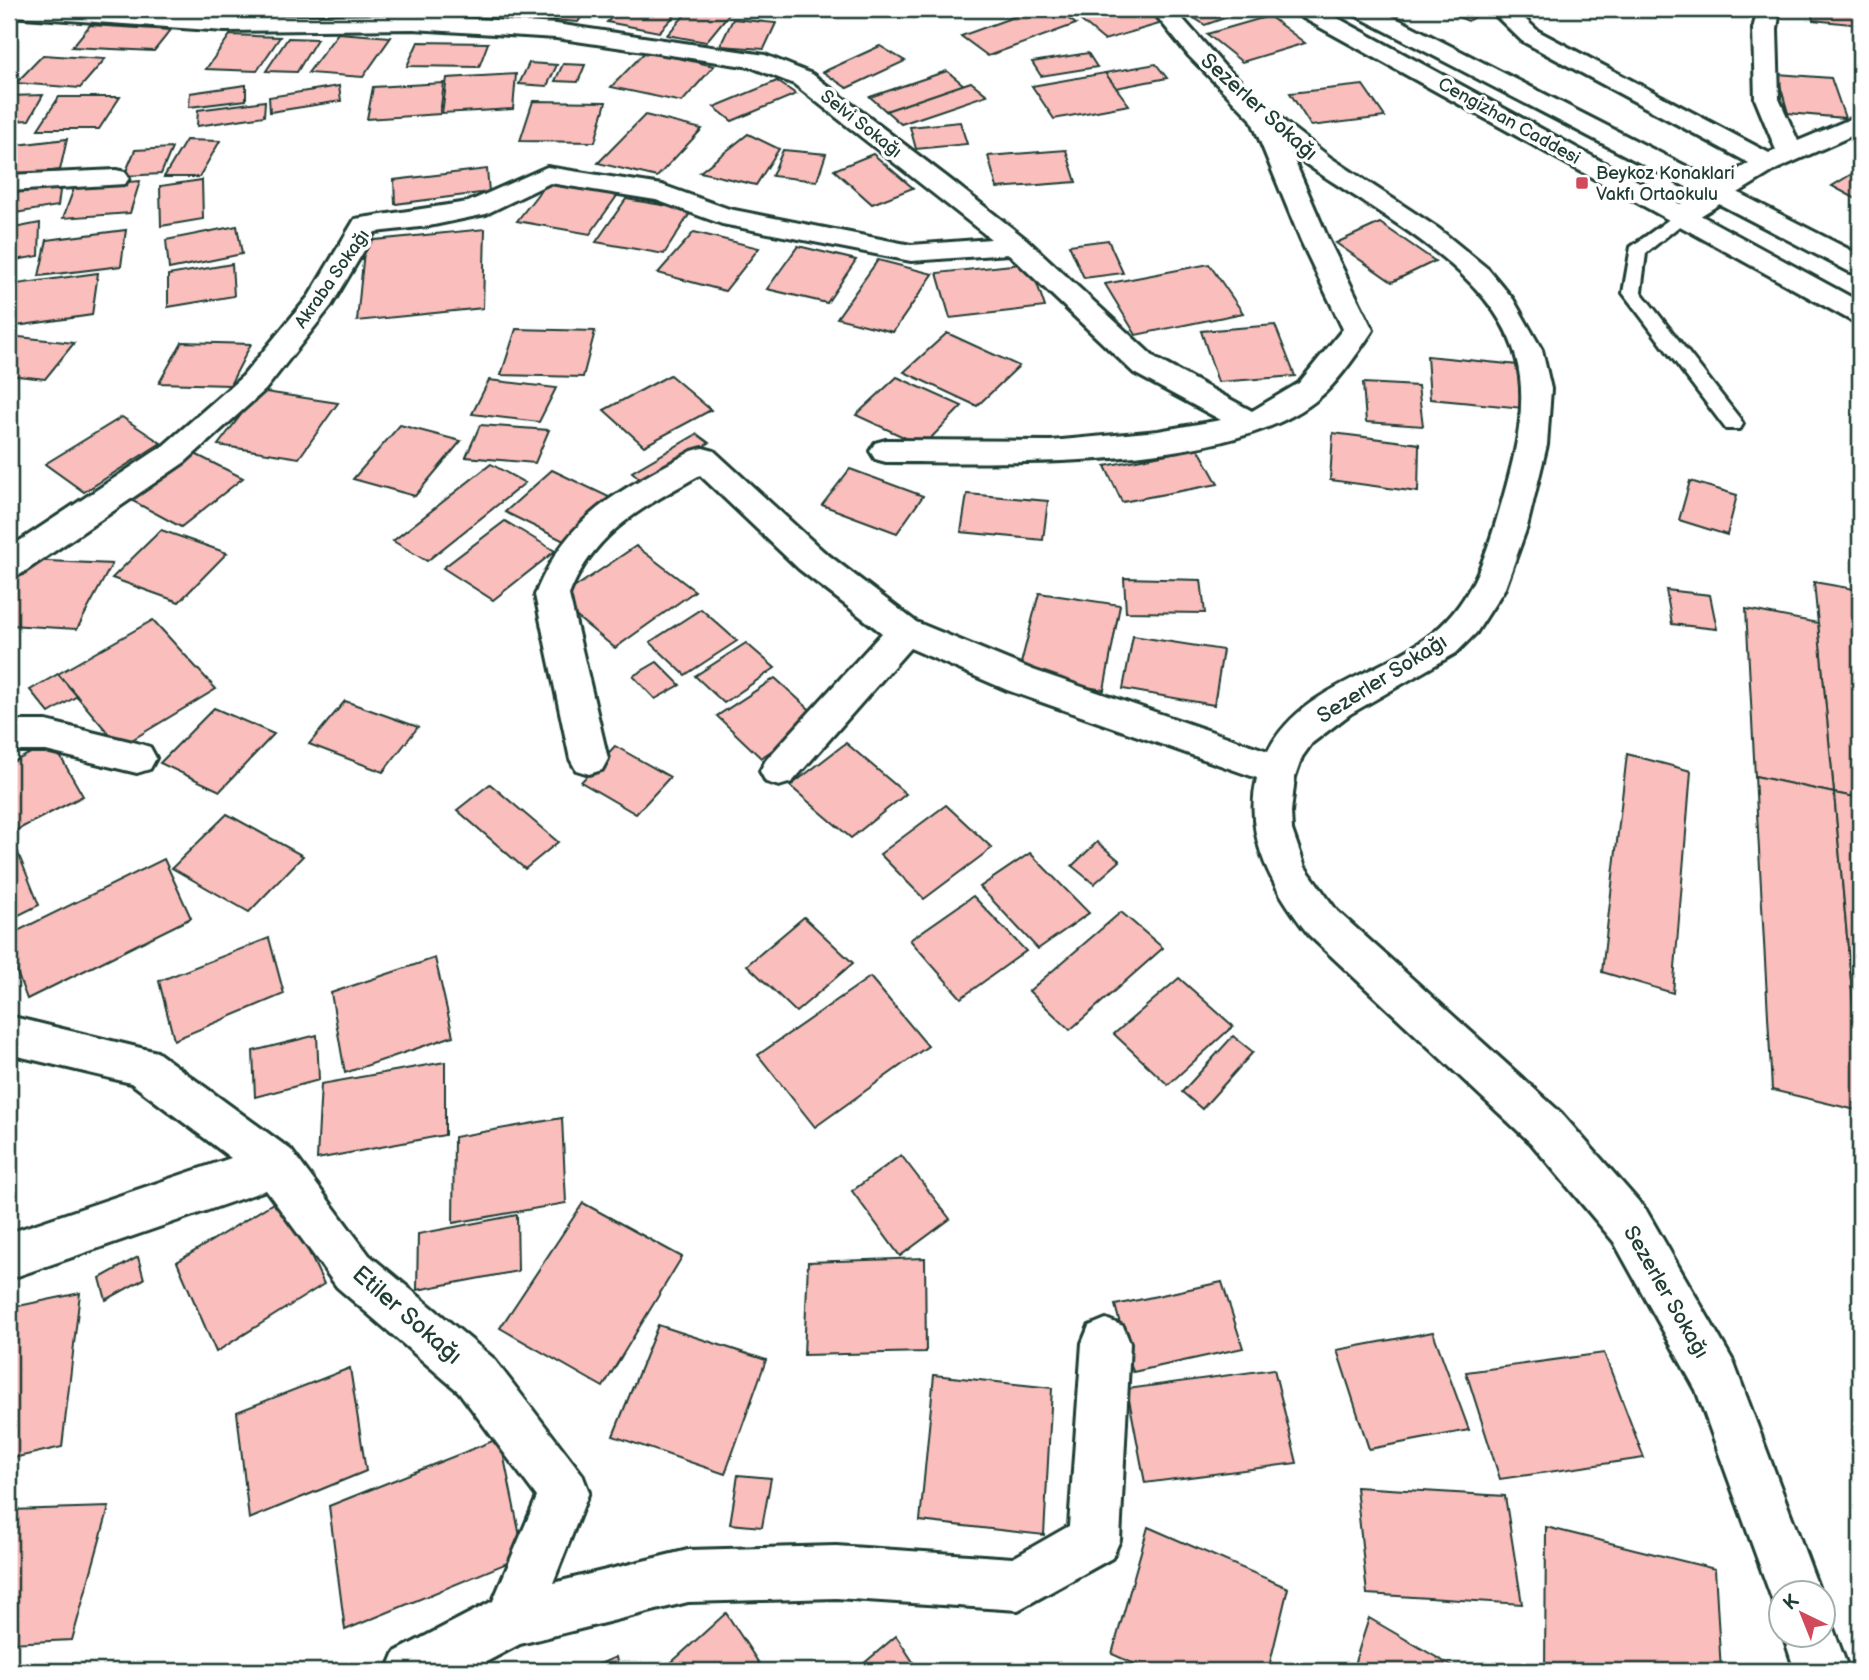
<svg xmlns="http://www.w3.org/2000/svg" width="1869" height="1680" viewBox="0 0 1869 1680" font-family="'Balsamiq Sans',sans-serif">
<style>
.building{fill:#fabebc;stroke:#1f3d34;stroke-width:2}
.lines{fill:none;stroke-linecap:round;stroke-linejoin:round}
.service-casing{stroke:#1f3d34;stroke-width:6}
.minor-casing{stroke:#1f3d34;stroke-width:6}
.secondary-casing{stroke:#1f3d34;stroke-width:6}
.service{fill:#fff;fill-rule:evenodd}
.minor{fill:#fff;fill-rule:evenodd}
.secondary{fill:#fff;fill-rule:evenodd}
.poi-dot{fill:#d1495b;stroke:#fff;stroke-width:2.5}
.labels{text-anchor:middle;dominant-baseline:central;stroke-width:7;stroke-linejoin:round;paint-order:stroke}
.far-street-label{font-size:18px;fill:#1f3d34;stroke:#fff}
.far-poi-label{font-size:18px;fill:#1f3d34;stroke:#fff;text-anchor:start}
.street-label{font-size:21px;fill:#1f3d34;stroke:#fff}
.near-street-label{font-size:24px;fill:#1f3d34;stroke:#fff}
</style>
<rect width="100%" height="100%" fill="#fff"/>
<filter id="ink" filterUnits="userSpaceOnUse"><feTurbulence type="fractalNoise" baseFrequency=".0143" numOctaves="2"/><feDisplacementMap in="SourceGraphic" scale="14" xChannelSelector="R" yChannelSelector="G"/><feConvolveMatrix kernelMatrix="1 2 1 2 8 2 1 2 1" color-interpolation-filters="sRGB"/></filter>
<g filter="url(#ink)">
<g class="building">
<polygon points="236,9 303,9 235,11"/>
<polygon points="335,9 403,9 401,12 333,12"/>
<polygon points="532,9 587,9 578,22 526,18"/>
<polygon points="620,9 681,9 659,32 607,22"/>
<polygon points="690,9 733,9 706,42 667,35"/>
<polygon points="1036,9 1054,9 1076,24 988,56 961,36"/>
<polygon points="1118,9 1149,9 1166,22 1104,40 1080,20"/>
<polygon points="1180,9 1250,9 1205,25"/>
<polygon points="1439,9 1487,9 1468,21"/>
<polygon points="1810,9 1860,9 1860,25 1813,20"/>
<polygon points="1269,16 1305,43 1242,62 1207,34"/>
<polygon points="733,19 776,23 764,49 720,46"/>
<polygon points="90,25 171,30 154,51 72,47"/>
<polygon points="338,33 391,37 363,77 308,73"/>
<polygon points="230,35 280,37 257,71 206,69"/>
<polygon points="288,38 317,39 297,72 266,71"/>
<polygon points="418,42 488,43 479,67 407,66"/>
<polygon points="880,46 905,61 847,88 823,72"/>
<polygon points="646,51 714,66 682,102 611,87"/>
<polygon points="1088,53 1097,67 1041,76 1032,62"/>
<polygon points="43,55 105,59 80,88 16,83"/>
<polygon points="529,63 557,65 547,86 519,84"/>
<polygon points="563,64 585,65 578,82 555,81"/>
<polygon points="1156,64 1167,78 1116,88 1105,73"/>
<polygon points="947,71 964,85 886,111 870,97"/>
<polygon points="1105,73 1129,105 1054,119 1032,86"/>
<polygon points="516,74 513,109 442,113 447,78"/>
<polygon points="1777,74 1831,78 1845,118 1788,113"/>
<polygon points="777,81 796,94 732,121 714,107"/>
<polygon points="971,82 987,95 901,124 886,111"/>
<polygon points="444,83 440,114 367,119 373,87"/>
<polygon points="246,85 246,100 189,107 190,93"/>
<polygon points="1363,85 1385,117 1311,126 1290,93"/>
<polygon points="339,86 341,101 270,112 269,97"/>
<polygon points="43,95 29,120 9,121 9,96"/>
<polygon points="59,97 120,97 99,129 38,129"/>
<polygon points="265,101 264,116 197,126 198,110"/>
<polygon points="533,101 606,102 595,142 520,141"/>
<polygon points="645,115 702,129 657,177 598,163"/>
<polygon points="960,122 967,144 916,149 910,127"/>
<polygon points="748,134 779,149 756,185 700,172"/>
<polygon points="67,139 60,170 9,176 9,146"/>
<polygon points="186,140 220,141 199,177 164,177"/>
<polygon points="172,148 161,174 124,176 135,150"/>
<polygon points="783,150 826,154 817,181 772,176"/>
<polygon points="1066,150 1076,182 997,188 988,156"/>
<polygon points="873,154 913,188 872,204 834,170"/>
<polygon points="487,169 489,192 395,204 394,180"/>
<polygon points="1860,169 1860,201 1832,186"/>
<polygon points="202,180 203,219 161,226 160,186"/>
<polygon points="140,181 130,213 63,218 75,186"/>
<polygon points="548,181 619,193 590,234 517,221"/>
<polygon points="61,183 58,206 9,214 9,191"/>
<polygon points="626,199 692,210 664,254 596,242"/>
<polygon points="40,223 39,256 9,261 9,229"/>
<polygon points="1380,223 1435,261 1392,282 1336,243"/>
<polygon points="237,226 242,254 169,269 166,240"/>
<polygon points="485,229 483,308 357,321 365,241"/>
<polygon points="126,230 121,266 39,276 47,240"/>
<polygon points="694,232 759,248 725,291 658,273"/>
<polygon points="1108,240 1123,273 1084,278 1069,245"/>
<polygon points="798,246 856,260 827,303 767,289"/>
<polygon points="878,260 933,274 893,332 837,318"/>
<polygon points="1030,263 1045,307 950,318 937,273"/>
<polygon points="232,264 234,296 168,307 168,275"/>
<polygon points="1209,264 1243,313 1136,335 1105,284"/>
<polygon points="98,273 92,315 9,327 9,285"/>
<polygon points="1275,325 1295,376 1218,382 1201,331"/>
<polygon points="516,329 595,331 583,377 501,375"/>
<polygon points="947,333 1019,366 977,406 904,372"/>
<polygon points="10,336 74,343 45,379 9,375"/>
<polygon points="182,342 251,344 230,385 159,383"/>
<polygon points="1427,356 1518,365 1523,408 1430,399"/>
<polygon points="670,375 711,410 644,446 604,410"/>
<polygon points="897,377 962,406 923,446 856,415"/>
<polygon points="489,380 556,388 539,422 472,414"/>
<polygon points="1363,383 1418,386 1423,426 1366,422"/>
<polygon points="259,391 338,403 299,458 218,445"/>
<polygon points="122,417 161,443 84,492 45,464"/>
<polygon points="400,425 461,441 415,496 353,479"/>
<polygon points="480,425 549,430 535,463 466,457"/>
<polygon points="1333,433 1419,444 1418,492 1330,480"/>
<polygon points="697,434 709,443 644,482 632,472"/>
<polygon points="1198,448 1218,484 1122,502 1105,466"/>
<polygon points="193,453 243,478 181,527 131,500"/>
<polygon points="491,464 525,483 427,561 393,541"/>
<polygon points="850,469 923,496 897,533 822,505"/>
<polygon points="552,470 611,498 566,542 505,512"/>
<polygon points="1690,481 1737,495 1727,535 1679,520"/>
<polygon points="967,494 1048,501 1043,540 961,532"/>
<polygon points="505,521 555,551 493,600 443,568"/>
<polygon points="161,530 227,553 179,602 112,578"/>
<polygon points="636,546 695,591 615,648 556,600"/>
<polygon points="26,560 112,564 77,629 9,625 9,589"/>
<polygon points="1124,578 1201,580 1205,613 1126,612"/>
<polygon points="1814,582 1860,590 1860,798 1834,793"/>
<polygon points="1666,590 1710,595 1717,629 1672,624"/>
<polygon points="1039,593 1120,605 1104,690 1018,675"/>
<polygon points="701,609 737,641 685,675 650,642"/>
<polygon points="1746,609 1818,623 1834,793 1755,776"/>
<polygon points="153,620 216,689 120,747 58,674"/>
<polygon points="1133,636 1223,650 1214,705 1123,689"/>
<polygon points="746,643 775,668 724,703 695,676"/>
<polygon points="657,662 680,685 655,699 633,676"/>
<polygon points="58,674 77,696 49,713 30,690"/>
<polygon points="775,678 819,718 761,758 717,716"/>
<polygon points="345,701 418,727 383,772 309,744"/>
<polygon points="214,708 274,734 220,791 160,763"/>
<polygon points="52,742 83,796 9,834 9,764"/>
<polygon points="846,743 906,794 851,838 790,786"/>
<polygon points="615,746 670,777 636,814 581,782"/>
<polygon points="1627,754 1691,771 1673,993 1602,972"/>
<polygon points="1755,776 1834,793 1860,1080 1860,1111 1772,1090"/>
<polygon points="490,784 558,842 525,869 457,810"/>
<polygon points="1834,793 1860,798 1860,1080"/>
<polygon points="946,805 992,848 924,899 880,854"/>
<polygon points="227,814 303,856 249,912 172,868"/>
<polygon points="1097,842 1120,861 1094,884 1072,866"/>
<polygon points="14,843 39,905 9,920 9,845"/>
<polygon points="1030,853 1089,913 1038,949 980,887"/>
<polygon points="164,859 191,918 27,999 9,951 9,935"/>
<polygon points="973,896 1026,951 961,998 910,940"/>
<polygon points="1121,912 1163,948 1070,1030 1029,991"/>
<polygon points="804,917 853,963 796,1012 747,965"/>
<polygon points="269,938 284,994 174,1040 159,981"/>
<polygon points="435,958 453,1036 345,1073 331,993"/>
<polygon points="870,977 928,1046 815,1127 758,1055"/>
<polygon points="1179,978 1233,1026 1168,1085 1114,1034"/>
<polygon points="317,1035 319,1080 255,1097 253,1051"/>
<polygon points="1233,1036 1253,1052 1202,1109 1182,1092"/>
<polygon points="445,1062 445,1135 317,1159 321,1084"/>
<polygon points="562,1118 566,1203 453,1223 454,1137"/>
<polygon points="901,1155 950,1219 900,1256 852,1191"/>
<polygon points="283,1197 324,1284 216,1352 177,1262"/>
<polygon points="583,1203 682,1257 603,1387 500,1328"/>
<polygon points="517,1215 518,1271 417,1290 418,1234"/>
<polygon points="138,1257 144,1279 106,1300 100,1278"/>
<polygon points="925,1258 926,1352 804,1355 808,1262"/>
<polygon points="1222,1282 1243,1348 1133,1372 1115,1305"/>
<polygon points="80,1293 62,1447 9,1459 9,1308"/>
<polygon points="658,1325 766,1360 725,1474 613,1436"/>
<polygon points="1433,1332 1469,1430 1369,1449 1337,1350"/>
<polygon points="1604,1353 1644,1458 1500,1479 1466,1372"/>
<polygon points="350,1368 366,1471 249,1519 237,1412"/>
<polygon points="1274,1369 1297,1463 1145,1483 1127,1389"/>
<polygon points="934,1375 1052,1388 1044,1535 920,1521"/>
<polygon points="500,1438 524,1556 345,1630 329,1506"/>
<polygon points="738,1475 771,1478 762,1527 730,1524"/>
<polygon points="1356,1487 1505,1496 1522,1604 1367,1594"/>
<polygon points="109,1507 72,1640 9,1643 9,1510"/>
<polygon points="1148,1527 1288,1588 1268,1671 1150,1671 1112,1654"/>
<polygon points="1546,1527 1715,1569 1721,1671 1545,1671"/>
<polygon points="726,1613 764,1671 662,1671"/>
<polygon points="1369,1618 1460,1671 1352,1671"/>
<polygon points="896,1636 919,1671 855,1671"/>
<polygon points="616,1657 619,1671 584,1671"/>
</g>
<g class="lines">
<defs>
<polygon id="service" points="1682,210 1688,211 1691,215 1688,219 1646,253 1641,292 1740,419 1743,424 1740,429 1726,429 1623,293 1631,247"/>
<g id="minor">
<path d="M9 9H107L225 17 413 15 556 24 765 55 812 74 948 178 1026 239 1156 359 1252 411 1299 383 1343 329 1301 241 1251 119 1189 56 1151 9H1174L1225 67 1287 124 1331 158 1439 229 1488 269 1513 299 1542 350 1551 389 1547 445 1527 527 1505 588 1476 633 1456 653 1350 714 1312 743 1302 757 1295 777 1291 812 1292 830 1305 867 1337 911 1561 1113 1646 1210 1733 1361 1820 1592H1782V1613L1776 1610 1696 1390 1614 1242 1531 1143 1309 935C1273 889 1243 838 1257 778L1007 690 910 648 792 782 779 786 766 782 760 771 766 760 882 633 799 569 700 475C644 507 594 531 569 595L608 759 602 770 589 774 576 770 570 759 535 595C568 513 619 492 692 451L703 448 714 451 823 551 916 622 1033 670 1268 751C1302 685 1380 676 1434 632 1475 599 1489 546 1503 498 1514 459 1525 417 1520 377 1508 271 1367 211 1291 153L1329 241 1373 330C1360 350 1338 382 1320 397 1233 473 999 462 886 462L875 459 870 451 875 443 886 440 1051 441 1158 431 1221 420 1134 373 1009 254 911 261 722 224 656 200 550 183 486 214 429 226 375 232 331 306 265 390 185 462 21 574 9 577V548L163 446 243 376 309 296 355 219 468 202 547 167 662 185 729 209 911 245 991 239 794 84 751 67 556 38 413 29 225 31 9 16Z"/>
<polygon points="1489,9 1514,9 1538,31 1769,153 1776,150 1755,99 1753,29 1758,9 1780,9 1777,29 1779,99 1798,141 1860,115 1860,132 1777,169 1692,221 1672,221 1668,215 1672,209 1749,163 1522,41"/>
<polygon points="116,170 125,172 129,178 125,184 9,191 9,175"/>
<polygon points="9,721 46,721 137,743 150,747 156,758 150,769 137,773 46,751 9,751"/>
<polygon points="9,1016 157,1052 291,1150 369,1255 493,1358 582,1474 589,1492 553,1583 688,1550 836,1546 1013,1558 1069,1526 1082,1343 1089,1326 1106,1319 1123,1326 1130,1343 1120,1540 1112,1558 1018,1610 836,1598 688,1602 520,1644 469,1671 387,1671 395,1652 493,1601 537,1497 459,1392 337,1287 266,1190 9,1279 9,1233 231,1158 131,1083 9,1054"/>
<polygon points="1824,1614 1828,1615 1849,1671 1795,1671 1783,1634 1824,1634"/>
</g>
<g id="secondary">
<polygon points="1292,9 1321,9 1860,302 1860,323 1850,320 1296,14"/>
<polygon points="1349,9 1378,9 1860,255 1860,274 1850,272 1353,14"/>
</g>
</defs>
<use href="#service" class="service-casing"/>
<use href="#minor" class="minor-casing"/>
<use href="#secondary" class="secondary-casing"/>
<use href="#service" class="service"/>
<use href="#minor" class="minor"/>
<use href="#secondary" class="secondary"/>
</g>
</g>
<rect class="poi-dot" x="1575" y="176" width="14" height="14" rx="3.5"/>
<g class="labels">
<g class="far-street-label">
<text transform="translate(1509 121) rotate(29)">Cengizhan Caddesi</text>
<text transform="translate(861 124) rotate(38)">Selvi Sokağı</text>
<text transform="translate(332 279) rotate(-55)">Akraba Sokağı</text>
</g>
<g class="far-poi-label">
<text x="1596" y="173">Beykoz Konaklari<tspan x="1596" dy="21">Vakfı Ortaokulu</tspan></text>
</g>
<g class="street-label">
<text transform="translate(1259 107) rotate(42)">Sezerler Sokağı</text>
<text transform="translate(1382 679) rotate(-32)">Sezerler Sokağı</text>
<text transform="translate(1666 1292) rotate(60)">Sezerler Sokağı</text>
</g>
<g class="near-street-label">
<text transform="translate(407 1315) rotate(41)">Etiler Sokağı</text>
</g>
</g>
<rect width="1869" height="1680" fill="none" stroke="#fff" stroke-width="35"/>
<rect x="18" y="18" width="1834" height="1645" fill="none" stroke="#1f3d34" stroke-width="2.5" filter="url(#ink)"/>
<g transform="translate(1802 1614) rotate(317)"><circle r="33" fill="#ffffff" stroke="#a5b1ae" stroke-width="2"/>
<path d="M0-5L12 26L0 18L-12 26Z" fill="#d1495b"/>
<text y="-10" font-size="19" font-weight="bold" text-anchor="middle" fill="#1f3d34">K</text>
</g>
</svg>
